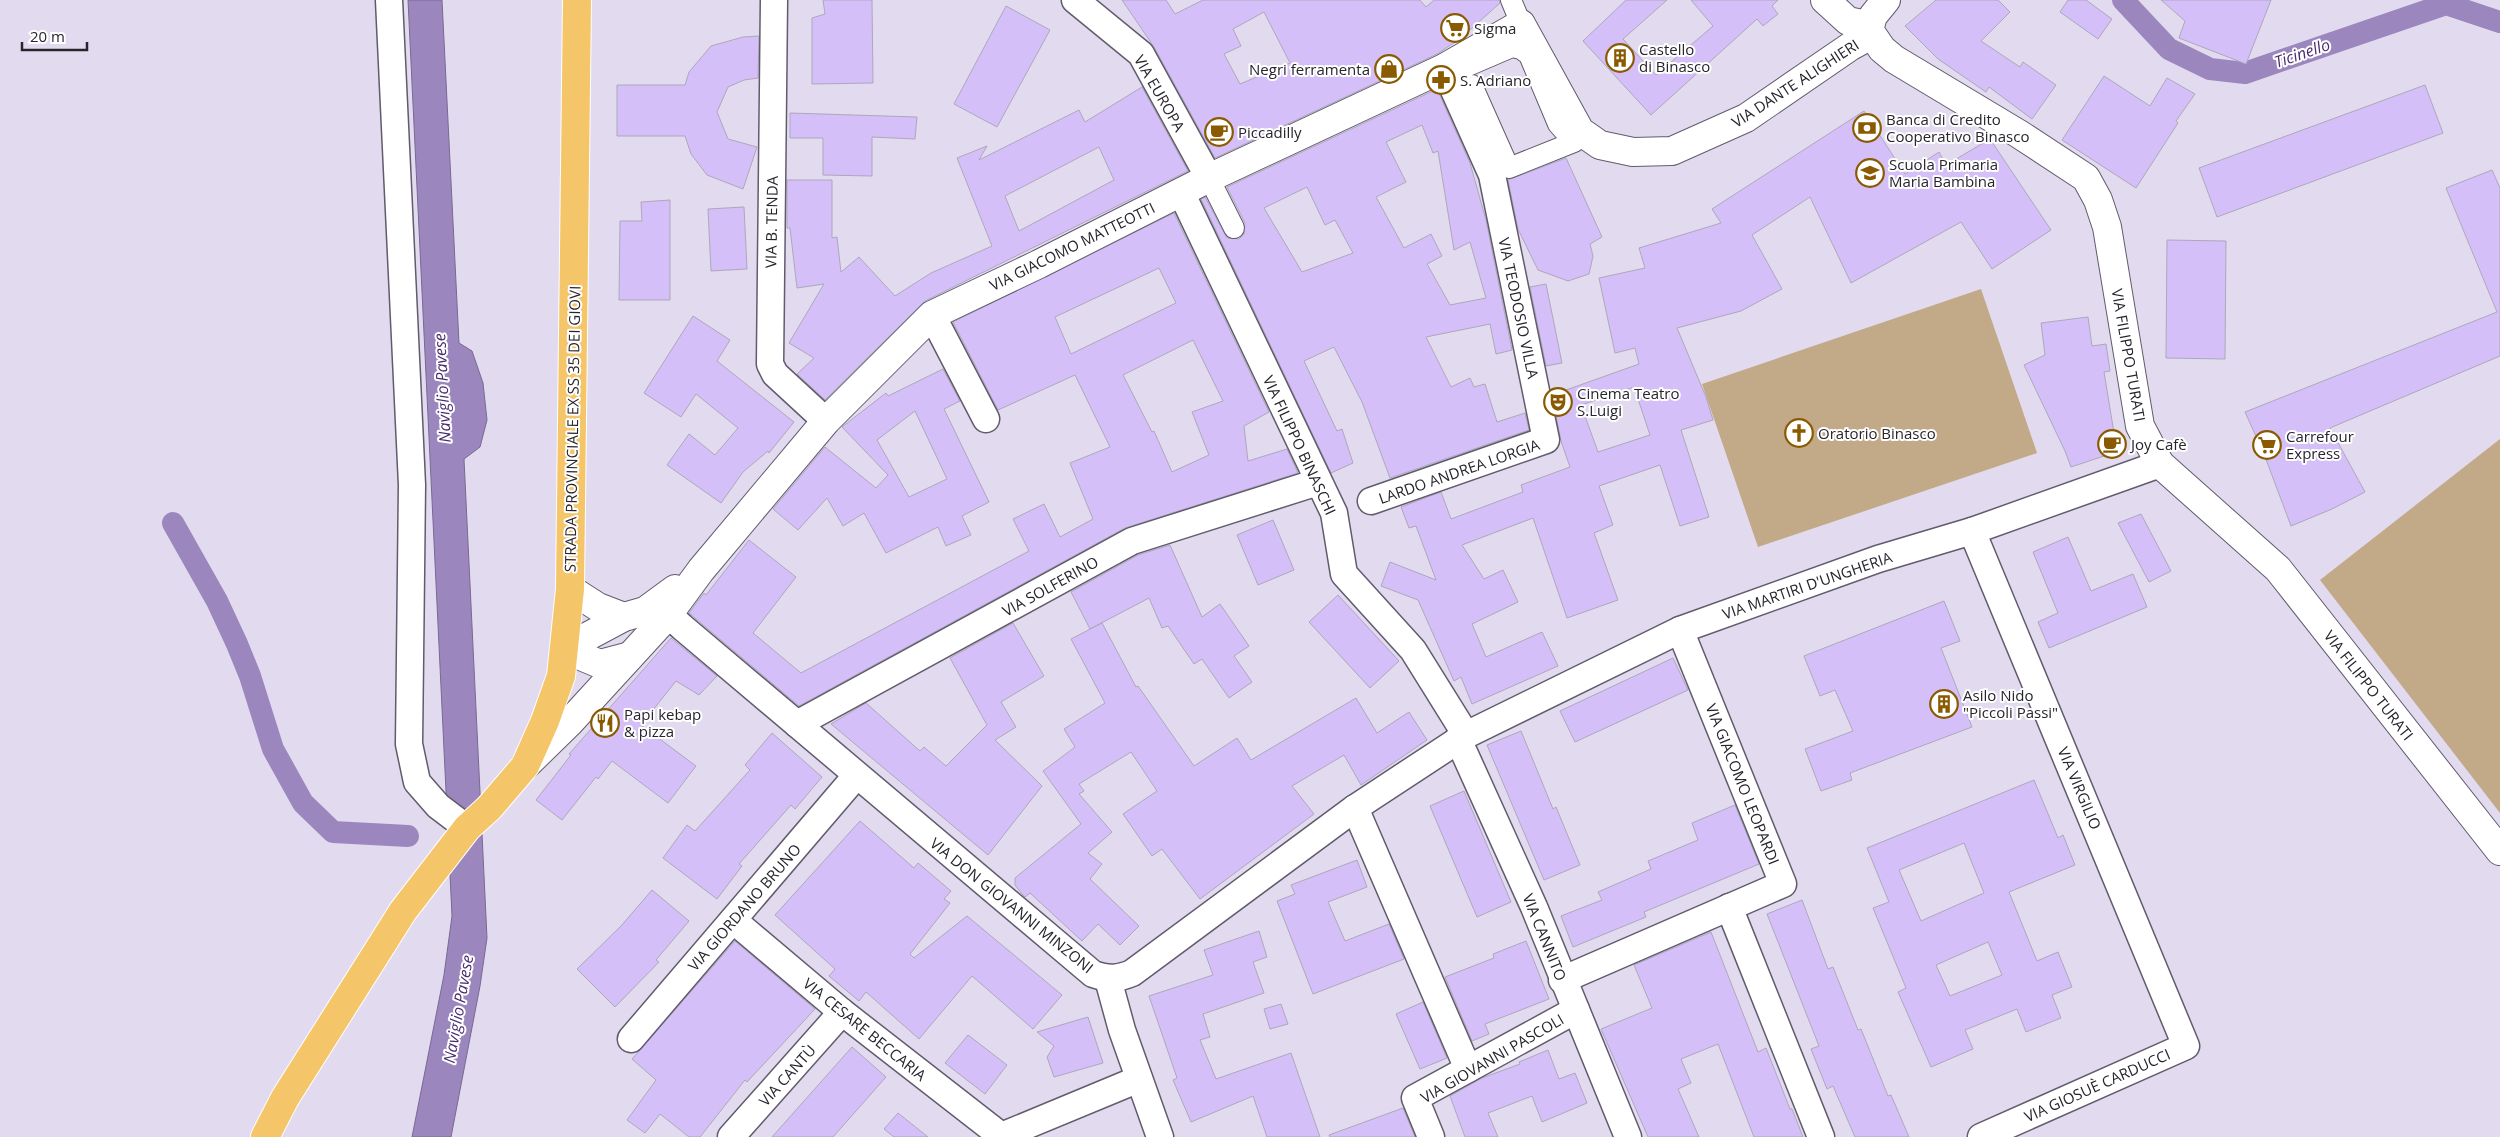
<svg xmlns="http://www.w3.org/2000/svg" width="2500" height="1137" viewBox="0 0 2500 1137" font-family="'Open Sans',sans-serif">
<style>
.green{fill:#c2a988}
.water{fill:#9b87be;stroke:#786992}
.lines{fill:none;stroke-linecap:round;stroke-linejoin:round}
.canal{stroke:#9b87be;stroke-width:22}
.building{fill:#d4bff9;stroke:#ada7bb;fill-rule:evenodd}
.pedestrian-casing{stroke:#615b6c;stroke-width:22}
.minor-casing{stroke:#615b6c;stroke-width:29}
.tertiary-casing{stroke:#615b6c;stroke-width:30}
.primary-casing{stroke:#fff;stroke-width:30}
.pedestrian{stroke:#fff;stroke-width:20}
.minor{stroke:#fff;stroke-width:26}
.tertiary{stroke:#fff;stroke-width:28}
.primary{stroke:#f4c569;stroke-width:28}
.labels{text-anchor:middle;dominant-baseline:central;stroke-width:4;stroke-linejoin:round;paint-order:stroke}
.poi-label{font-size:15px;fill:#27242c;stroke:#fff;text-anchor:start}
.street-label{font-size:15px;fill:#27242c;stroke:#fff}
.water-label{font-size:16px;font-style:italic;fill:#482b6e;stroke:#fff}
</style>
<rect width="100%" height="100%" fill="#e2dbf0"/>
<g class="green">
<polygon points="1981,289 2037,453 1758,547 1702,384"/>
<polygon points="2500,439 2500,813 2320,580"/>
</g>
<polygon class="water" points="408,0 442,0 459,343 472,351 483,383 487,420 480,447 464,459 487,938 480,986 451,1137 412,1137 444,975 452,916"/>
<g class="lines">
<g class="canal">
<polyline points="2123,0 2169,49 2210,69 2245,73 2446,4 2500,22"/>
<polyline points="173,523 217,601 237,644 250,676 273,749 303,803 333,832 408,836"/>
</g>
</g>
<g class="building">
<polygon points="823,0 872,0 873,83 812,84 812,18 825,14"/>
<path d="M1122 0H1166L1175 14 1203 0H1420L1426 7 1434 0H1499L1500 3 1461 38 1437 54 1215 158 1154 47ZM1264 12 1290 63 1240 84 1224 54 1241 46 1233 29Z"/>
<polygon points="1626,0 1667,0 1623,39 1656,75 1713,26 1691,0 1778,0 1772,6 1778,14 1763,26 1757,19 1651,115 1583,41"/>
<polygon points="1936,0 1998,0 2010,12 1981,41 2020,67 2023,62 2056,85 2032,119 1989,87 1986,92 1938,59 1905,26"/>
<polygon points="2068,0 2086,0 2112,19 2098,39 2060,12"/>
<polygon points="2161,0 2271,0 2246,64 2179,38 2185,21"/>
<polygon points="1006,6 1050,30 997,127 954,104"/>
<polygon points="759,36 758,78 744,80 728,87 717,112 728,139 757,147 743,189 707,175 691,154 685,136 617,136 617,85 685,85 689,72 711,46 743,37"/>
<polygon points="2104,76 2150,106 2167,78 2195,94 2176,121 2178,123 2136,188 2062,140"/>
<polygon points="2425,85 2443,133 2217,217 2199,168"/>
<path d="M1142 87 1188 171 925 301 825 400 797 374 814 358 789 343 824 284 797 288 790 228H787V180H832V238L837 237 841 272 859 257 895 296 931 273 992 246 957 158 987 146 979 160 1079 110 1085 122ZM1099 147 1114 180 1019 231 1005 196Z"/>
<path d="M1437 89 1470 163 1486 220 1512 350 1496 354 1490 324 1426 337 1451 387 1470 378 1474 387 1485 384 1497 422 1525 413 1529 430 1390 478 1362 402 1334 347 1304 361 1337 431 1342 429 1353 463 1331 473 1201 199 1205 197 1227 238 1239 239 1244 234 1245 223 1227 187ZM1422 125 1433 153 1438 151 1454 250 1470 242 1486 298 1450 305 1427 264 1442 256 1431 234 1404 248 1376 197 1406 182 1386 142ZM1307 187 1325 225 1335 220 1353 253 1302 272 1264 208Z"/>
<path d="M1864 111 1905 174 1939 152 1946 165 1990 139 2051 230 1992 269 1961 222 1851 283 1810 197 1752 235 1782 289 1741 311 1677 328 1706 397 1713 420 1681 430 1709 517 1680 526 1660 465 1599 486 1613 525 1594 533 1618 600 1567 618 1533 518 1462 545 1484 579 1503 570 1518 602 1472 624 1486 657 1542 632 1558 666 1472 704 1461 677 1454 681 1418 600 1381 586 1390 562 1436 580 1416 526 1409 528 1401 507 1441 492 1451 519 1523 492 1521 485 1570 467 1561 441 1552 395 1639 364 1635 348 1615 353 1599 278 1645 268 1639 248 1721 223 1712 209ZM1634 387 1650 435 1598 452 1581 405Z"/>
<polygon points="790,113 917,117 915,139 872,137 872,176 823,175 823,138 790,138"/>
<polygon points="1566,158 1602,237 1590,244 1593,256 1589,274 1568,281 1538,270 1518,229 1508,180"/>
<polygon points="2492,170 2500,188 2500,356 2330,428 2365,492 2332,509 2291,526 2264,454 2245,412 2497,312 2446,188"/>
<polygon points="670,200 670,300 619,300 620,221 642,221 641,202"/>
<polygon points="744,207 747,269 711,271 708,209"/>
<path d="M1174 213 1269 412 1244 426 1248 461 1287 449 1298 473 1125 528 799 706 689 613 704 593 706 595 749 540 796 577 753 633 801 673 1029 551 1013 519 1044 504 1060 537 1093 519 1070 463 1110 447 1075 375 998 410 953 322ZM1159 268 1176 303 1071 354 1055 317ZM1193 340 1223 401 1192 412 1209 455 1172 472 1154 431 1152 432 1123 375Z"/>
<polygon points="2167,240 2226,241 2225,359 2166,358"/>
<polygon points="1546,284 1562,363 1546,366 1530,287"/>
<polygon points="693,316 730,340 717,361 794,422 769,453 768,451 743,472 721,503 667,465 689,434 715,455 738,428 696,394 681,417 644,393"/>
<polygon points="2088,317 2092,346 2106,344 2110,371 2104,372 2115,439 2119,451 2071,467 2065,451 2024,365 2045,355 2041,323"/>
<path d="M943 369 960 401 944 409 989 502 962 516 971 535 946 546 938 527 886 553 864 513 843 526 827 498 798 530 773 509 825 447 876 488 888 475 842 427 886 393 888 396ZM915 411 947 479 909 497 877 440Z"/>
<polygon points="2141,514 2171,571 2149,582 2118,523"/>
<polygon points="1273,520 1294,570 1258,585 1237,535"/>
<polygon points="2068,537 2091,591 2133,574 2147,607 2049,648 2038,622 2058,613 2033,552"/>
<polygon points="1170,545 1202,617 1220,604 1249,646 1234,656 1252,682 1229,698 1202,659 1194,664 1168,626 1162,628 1149,598 1090,629 1071,592 1138,555"/>
<polygon points="1338,595 1399,661 1370,688 1309,622"/>
<polygon points="1944,601 1960,641 1941,648 1972,727 1850,773 1852,780 1821,791 1805,749 1853,731 1835,690 1820,696 1804,656"/>
<polygon points="1013,623 1044,676 1001,702 1016,727 995,740 1042,786 988,855 831,724 866,703 920,751 924,747 946,766 987,725 950,658"/>
<polygon points="1102,623 1136,687 1138,686 1194,766 1237,738 1251,760 1356,698 1377,733 1409,712 1427,740 1361,785 1344,755 1292,786 1314,814 1200,899 1162,849 1152,856 1123,814 1157,791 1131,752 1079,784 1084,791 1079,794 1112,832 1088,853 1102,864 1090,879 1139,926 1120,945 1098,924 1082,941 1030,893 1025,897 1022,894 1015,885 1015,878 1081,824 1043,771 1075,747 1064,729 1105,703 1071,639"/>
<polygon points="671,638 717,676 699,695 676,681 641,725 696,766 668,803 612,761 598,779 596,777 562,820 536,800 571,755 569,754"/>
<polygon points="1673,658 1688,690 1575,742 1560,711"/>
<polygon points="1521,731 1553,809 1556,807 1580,865 1544,880 1487,745"/>
<polygon points="772,733 822,777 795,809 791,805 739,864 742,866 717,899 663,858 687,825 695,831 750,770 745,765"/>
<path d="M2034 780 2058 838 2063 835 2075 865 2009 892 2037 961 2058 952 2072 987 2052 995 2061 1018 2026 1032 2017 1009 1965 1030 1973 1049 1931 1067 1898 992 1906 988 1873 908 1889 902 1867 848ZM1964 843 1984 893 1921 921 1899 870ZM1988 942 2002 975 1950 996 1936 965Z"/>
<polygon points="1464,791 1511,902 1477,917 1430,806"/>
<polygon points="1735,805 1759,864 1644,912 1646,917 1573,947 1561,916 1602,900 1598,892 1651,869 1648,861 1698,840 1692,823"/>
<polygon points="860,821 914,868 918,863 951,891 944,899 950,903 910,954 914,958 967,916 1062,995 1033,1029 972,976 919,1039 866,992 859,1001 829,976 835,969 775,915"/>
<polygon points="1357,860 1367,887 1328,902 1345,941 1389,924 1404,959 1313,994 1277,901 1295,894 1291,885"/>
<polygon points="652,890 689,921 656,960 659,962 615,1007 577,969 621,926"/>
<polygon points="1802,900 1828,969 1833,967 1858,1030 1861,1029 1888,1096 1891,1095 1909,1137 1855,1137 1833,1086 1827,1089 1811,1049 1819,1046 1767,914"/>
<polygon points="1259,931 1267,957 1253,962 1264,993 1203,1014 1210,1037 1200,1040 1216,1079 1291,1053 1320,1137 1267,1137 1253,1096 1191,1122 1173,1080 1177,1078 1149,996 1213,975 1204,950"/>
<polygon points="1711,932 1758,1052 1766,1048 1790,1109 1792,1109 1803,1137 1754,1137 1718,1044 1681,1059 1691,1083 1678,1089 1699,1137 1648,1137 1601,1029 1652,1008 1634,965"/>
<polygon points="735,941 815,1009 747,1082 745,1080 700,1137 689,1137 660,1114 645,1133 627,1120 656,1080 632,1059"/>
<polygon points="1526,941 1549,999 1485,1024 1489,1034 1472,1041 1445,977 1494,958 1493,954"/>
<polygon points="1423,1002 1447,1058 1420,1069 1396,1014"/>
<polygon points="1281,1004 1288,1024 1270,1029 1264,1009"/>
<polygon points="1088,1017 1103,1063 1054,1077 1047,1057 1054,1046 1037,1032"/>
<polygon points="968,1035 1007,1065 985,1094 945,1063"/>
<polygon points="852,1047 886,1077 833,1137 772,1137"/>
<polygon points="1548,1050 1559,1079 1575,1073 1587,1103 1542,1122 1532,1096 1488,1113 1498,1137 1465,1137 1450,1096 1482,1078 1520,1064 1519,1062"/>
<polygon points="1403,1108 1415,1137 1330,1137 1329,1135"/>
<polygon points="898,1113 928,1137 894,1137 884,1129"/>
</g>
<g class="lines">
<defs>
<g id="pedestrian">
<polyline points="1511,0 1521,24"/>
<polygon points="1512,47 1521,49 1529,55 1558,124 1574,142 1509,168 1472,85 1462,89 1456,71"/>
<polyline points="1209,178 1234,228"/>
</g>
<g id="minor">
<polyline points="389,0 412,485 409,744 417,782 438,806 467,828"/>
<polyline points="774,0 770,364 775,374 826,421"/>
<polyline points="1075,0 1141,54 1209,178"/>
<polyline points="1181,192 1334,513 1344,574 1413,650 1466,735"/>
<polyline points="932,315 986,419"/>
<polyline points="1371,501 1546,440 1492,175 1444,68"/>
<polyline points="1972,531 2186,1046 1981,1137"/>
<path d="M656 603 682 627 1093 974C1108 979 1118 979 1132 973L1355 808 1466 735 1680 630 1878 559 1972 531 2160 464"/>
<polyline points="797,724 1132,541 1318,482"/>
<polyline points="1458,739 1534,907 1628,1137"/>
<polyline points="1355,808 1468,1069"/>
<polyline points="1729,907 1821,1137"/>
<polyline points="733,920 842,1012 1000,1135"/>
<polyline points="1108,979 1122,1030 1160,1137"/>
<polyline points="1562,980 1783,884 1680,630"/>
<polyline points="631,1039 856,776"/>
<polyline points="731,1137 842,1012"/>
<polyline points="999,1137 1139,1079"/>
<polyline points="1431,1137 1415,1098 1576,1010"/>
</g>
<g id="tertiary">
<polyline points="1825,0 1848,21 1870,26"/>
<polyline points="1886,0 1873,16 1869,30 1882,49 1894,59 2019,134 2086,178 2098,200 2107,227 2140,426 2160,464 2278,569 2500,851"/>
<polyline points="570,589 598,607 624,617"/>
<polyline points="564,649 624,617 645,611 675,589"/>
<polyline points="564,649 600,664 630,656"/>
<polyline points="525,766 569,723 668,615 701,570 826,421 932,315 1039,264 1209,178 1444,68 1521,24 1580,131 1600,145 1633,152 1672,151 1746,118 1851,46 1871,35"/>
</g>
<polyline id="primary" points="265,1137 285,1098 403,911 467,828 489,808 525,766 545,721 561,676 570,589 577,0"/>
</defs>
<use href="#pedestrian" class="pedestrian-casing"/>
<use href="#minor" class="minor-casing"/>
<use href="#tertiary" class="tertiary-casing"/>
<use href="#primary" class="primary-casing"/>
<use href="#pedestrian" class="pedestrian"/>
<use href="#minor" class="minor"/>
<use href="#tertiary" class="tertiary"/>
<use href="#primary" class="primary"/>
</g>
<defs>
<symbol id="supermarket-ring" viewBox="-11 -11 22 22"><circle r="9.5" fill="#fff" stroke="#895a00" stroke-width="1.5"/><path d="M-6-5.5h2.5l.6 2H6L4.5 2H-2.5L-4.4-4H-6ZM-1.5 3.2a1.3 1.3 0 1 0 .1 0ZM3 3.2a1.3 1.3 0 1 0 .1 0Z" fill="#895a00"/></symbol>
<symbol id="building-ring" viewBox="-11 -11 22 22"><circle r="9.5" fill="#fff" stroke="#895a00" stroke-width="1.5"/><path d="M-4-6H4V6H1V3H-1V6H-4ZM-2.5-4.3h1.7v1.8h-1.7ZM.8-4.3h1.7v1.8H.8ZM-2.5-1h1.7V.8h-1.7ZM.8-1h1.7V.8H.8Z" fill="#895a00"/></symbol>
<symbol id="shop-ring" viewBox="-11 -11 22 22"><circle r="9.5" fill="#fff" stroke="#895a00" stroke-width="1.5"/><path d="M-5-2.5h2.3a2.7 3.5 0 0 1 5.4 0H5L5.5 6h-11ZM-1.5-2.5h3a1.5 2.3 0 0 0-3 0Z" fill="#895a00"/></symbol>
<symbol id="pharmacy-ring" viewBox="-11 -11 22 22"><circle r="9.5" fill="#fff" stroke="#895a00" stroke-width="1.5"/><path d="M-2-6h4v4h4v4h-4v4h-4v-4h-4v-4h4Z" fill="#895a00"/></symbol>
<symbol id="bank-ring" viewBox="-11 -11 22 22"><circle r="9.5" fill="#fff" stroke="#895a00" stroke-width="1.5"/><path d="M-6-4H6V4H-6ZM0-2.3a2.3 2.3 0 1 0 0 4.6a2.3 2.3 0 1 0 0-4.6Z" fill="#895a00"/></symbol>
<symbol id="cafe-ring" viewBox="-11 -11 22 22"><circle r="9.5" fill="#fff" stroke="#895a00" stroke-width="1.5"/><path d="M-5.5-4.5H6V0H3Q3 3.5 0 3.5H-2.5Q-5.5 3.5-5.5 0ZM3-3.2v2h1.7v-2ZM-6 4.5H4V6H-6Z" fill="#895a00"/></symbol>
<symbol id="school-ring" viewBox="-11 -11 22 22"><circle r="9.5" fill="#fff" stroke="#895a00" stroke-width="1.5"/><path d="M0-5L7-2L0 1L-7-2ZM-4 1L0 2.5L4 1V4Q0 6-4 4Z" fill="#895a00"/></symbol>
<symbol id="theatre-ring" viewBox="-11 -11 22 22"><circle r="9.5" fill="#fff" stroke="#895a00" stroke-width="1.5"/><path d="M-5-5.5Q0-4 5-5.5V0Q5 5 0 6Q-5 5-5 0ZM-3.3-2.5H-1v1.5H-3.3ZM1-2.5H3.3v1.5H1ZM-2.8 1Q0 5.5 2.8 1Z" fill="#895a00"/></symbol>
<symbol id="church-ring" viewBox="-11 -11 22 22"><circle r="9.5" fill="#fff" stroke="#895a00" stroke-width="1.5"/><path d="M-1.2-6h2.4v3.5h3.3v2.4h-3.3V6h-2.4V-.1h-3.3v-2.4h3.3Z" fill="#895a00"/></symbol>
<symbol id="restaurant-ring" viewBox="-11 -11 22 22"><circle r="9.5" fill="#fff" stroke="#895a00" stroke-width="1.5"/><path d="M-5-6h1v4h1v-4h1v4h1v-4h1v5L-1.5 .5V6h-2V.5L-5-1ZM5-6V6H3V1.5H1.5Q1.5-4 5-6Z" fill="#895a00"/></symbol>
</defs>
<g fill-rule="evenodd">
<use href="#supermarket-ring" x="1439" y="12" width="32" height="32"/>
<use href="#building-ring" x="1604" y="42" width="32" height="32"/>
<use href="#shop-ring" x="1373" y="53" width="32" height="32"/>
<use href="#pharmacy-ring" x="1425" y="64" width="32" height="32"/>
<use href="#bank-ring" x="1851" y="112" width="32" height="32"/>
<use href="#cafe-ring" x="1203" y="116" width="32" height="32"/>
<use href="#school-ring" x="1854" y="157" width="32" height="32"/>
<use href="#theatre-ring" x="1542" y="386" width="32" height="32"/>
<use href="#church-ring" x="1783" y="417" width="32" height="32"/>
<use href="#cafe-ring" x="2096" y="428" width="32" height="32"/>
<use href="#supermarket-ring" x="2251" y="429" width="32" height="32"/>
<use href="#building-ring" x="1928" y="688" width="32" height="32"/>
<use href="#restaurant-ring" x="589" y="707" width="32" height="32"/>
</g>
<g class="labels">
<g class="poi-label">
<text x="1474" y="28">Sigma</text>
<text x="1639" y="49">Castello<tspan x="1639" dy="17">di Binasco</tspan></text>
<text x="1370" y="69" text-anchor="end">Negri ferramenta</text>
<text x="1460" y="80">S. Adriano</text>
<text x="1886" y="119">Banca di Credito<tspan x="1886" dy="17">Cooperativo Binasco</tspan></text>
<text x="1238" y="132">Piccadilly</text>
<text x="1889" y="164">Scuola Primaria<tspan x="1889" dy="17">Maria Bambina</tspan></text>
<text x="1577" y="393">Cinema Teatro<tspan x="1577" dy="17">S.Luigi</tspan></text>
<text x="1818" y="433">Oratorio Binasco</text>
<text x="2286" y="436">Carrefour<tspan x="2286" dy="17">Express</tspan></text>
<text x="2131" y="444">Joy Cafè</text>
<text x="1963" y="695">Asilo Nido<tspan x="1963" dy="17">"Piccoli Passi"</tspan></text>
<text x="624" y="714">Papi kebap<tspan x="624" dy="17">&amp; pizza</tspan></text>
</g>
<g class="street-label">
<text transform="translate(1795 83) rotate(-33)">VIA DANTE ALIGHIERI</text>
<text transform="translate(1160 93) rotate(60)">VIA EUROPA</text>
<text transform="translate(771 222) rotate(-89)">VIA B. TENDA</text>
<text transform="translate(1072 246) rotate(-26)">VIA GIACOMO MATTEOTTI</text>
<text transform="translate(1519 308) rotate(78)">VIA TEODOSIO VILLA</text>
<text transform="translate(2129 355) rotate(80)">VIA FILIPPO TURATI</text>
<text transform="translate(572 429) rotate(-89)">STRADA PROVINCIALE EX SS 35 DEI GIOVI</text>
<text transform="translate(1300 445) rotate(65)">VIA FILIPPO BINASCHI</text>
<text transform="translate(1459 471) rotate(-19)">LARDO ANDREA LORGIA</text>
<text transform="translate(1807 585) rotate(-19)">VIA MARTIRI D'UNGHERIA</text>
<text transform="translate(1050 586) rotate(-29)">VIA SOLFERINO</text>
<text transform="translate(2369 685) rotate(52)">VIA FILIPPO TURATI</text>
<text transform="translate(1743 784) rotate(68)">VIA GIACOMO LEOPARDI</text>
<text transform="translate(2080 788) rotate(67)">VIA VIRGILIO</text>
<text transform="translate(1012 905) rotate(39)">VIA DON GIOVANNI MINZONI</text>
<text transform="translate(744 907) rotate(-49)">VIA GIORDANO BRUNO</text>
<text transform="translate(1545 937) rotate(68)">VIA CANNITO</text>
<text transform="translate(865 1029) rotate(39)">VIA CESARE BECCARIA</text>
<text transform="translate(1492 1058) rotate(-30)">VIA GIOVANNI PASCOLI</text>
<text transform="translate(787 1075) rotate(-48)">VIA CANTÙ</text>
<text transform="translate(2097 1085) rotate(-24)">VIA GIOSUÈ CARDUCCI</text>
</g>
<g class="water-label">
<text transform="translate(2302 53) rotate(-19)">Ticinello</text>
<text transform="translate(442 388) rotate(-93)">Naviglio Pavese</text>
<text transform="translate(458 1009) rotate(-80)">Naviglio Pavese</text>
</g>
</g>
<path d="M22 42v8h65v-8" fill="none" stroke="#27242c" stroke-width="2.5"/>
<text x="30" y="42" font-size="15" fill="#27242c" stroke="#ffffff" stroke-width="4" paint-order="stroke">20 m</text>
</svg>
